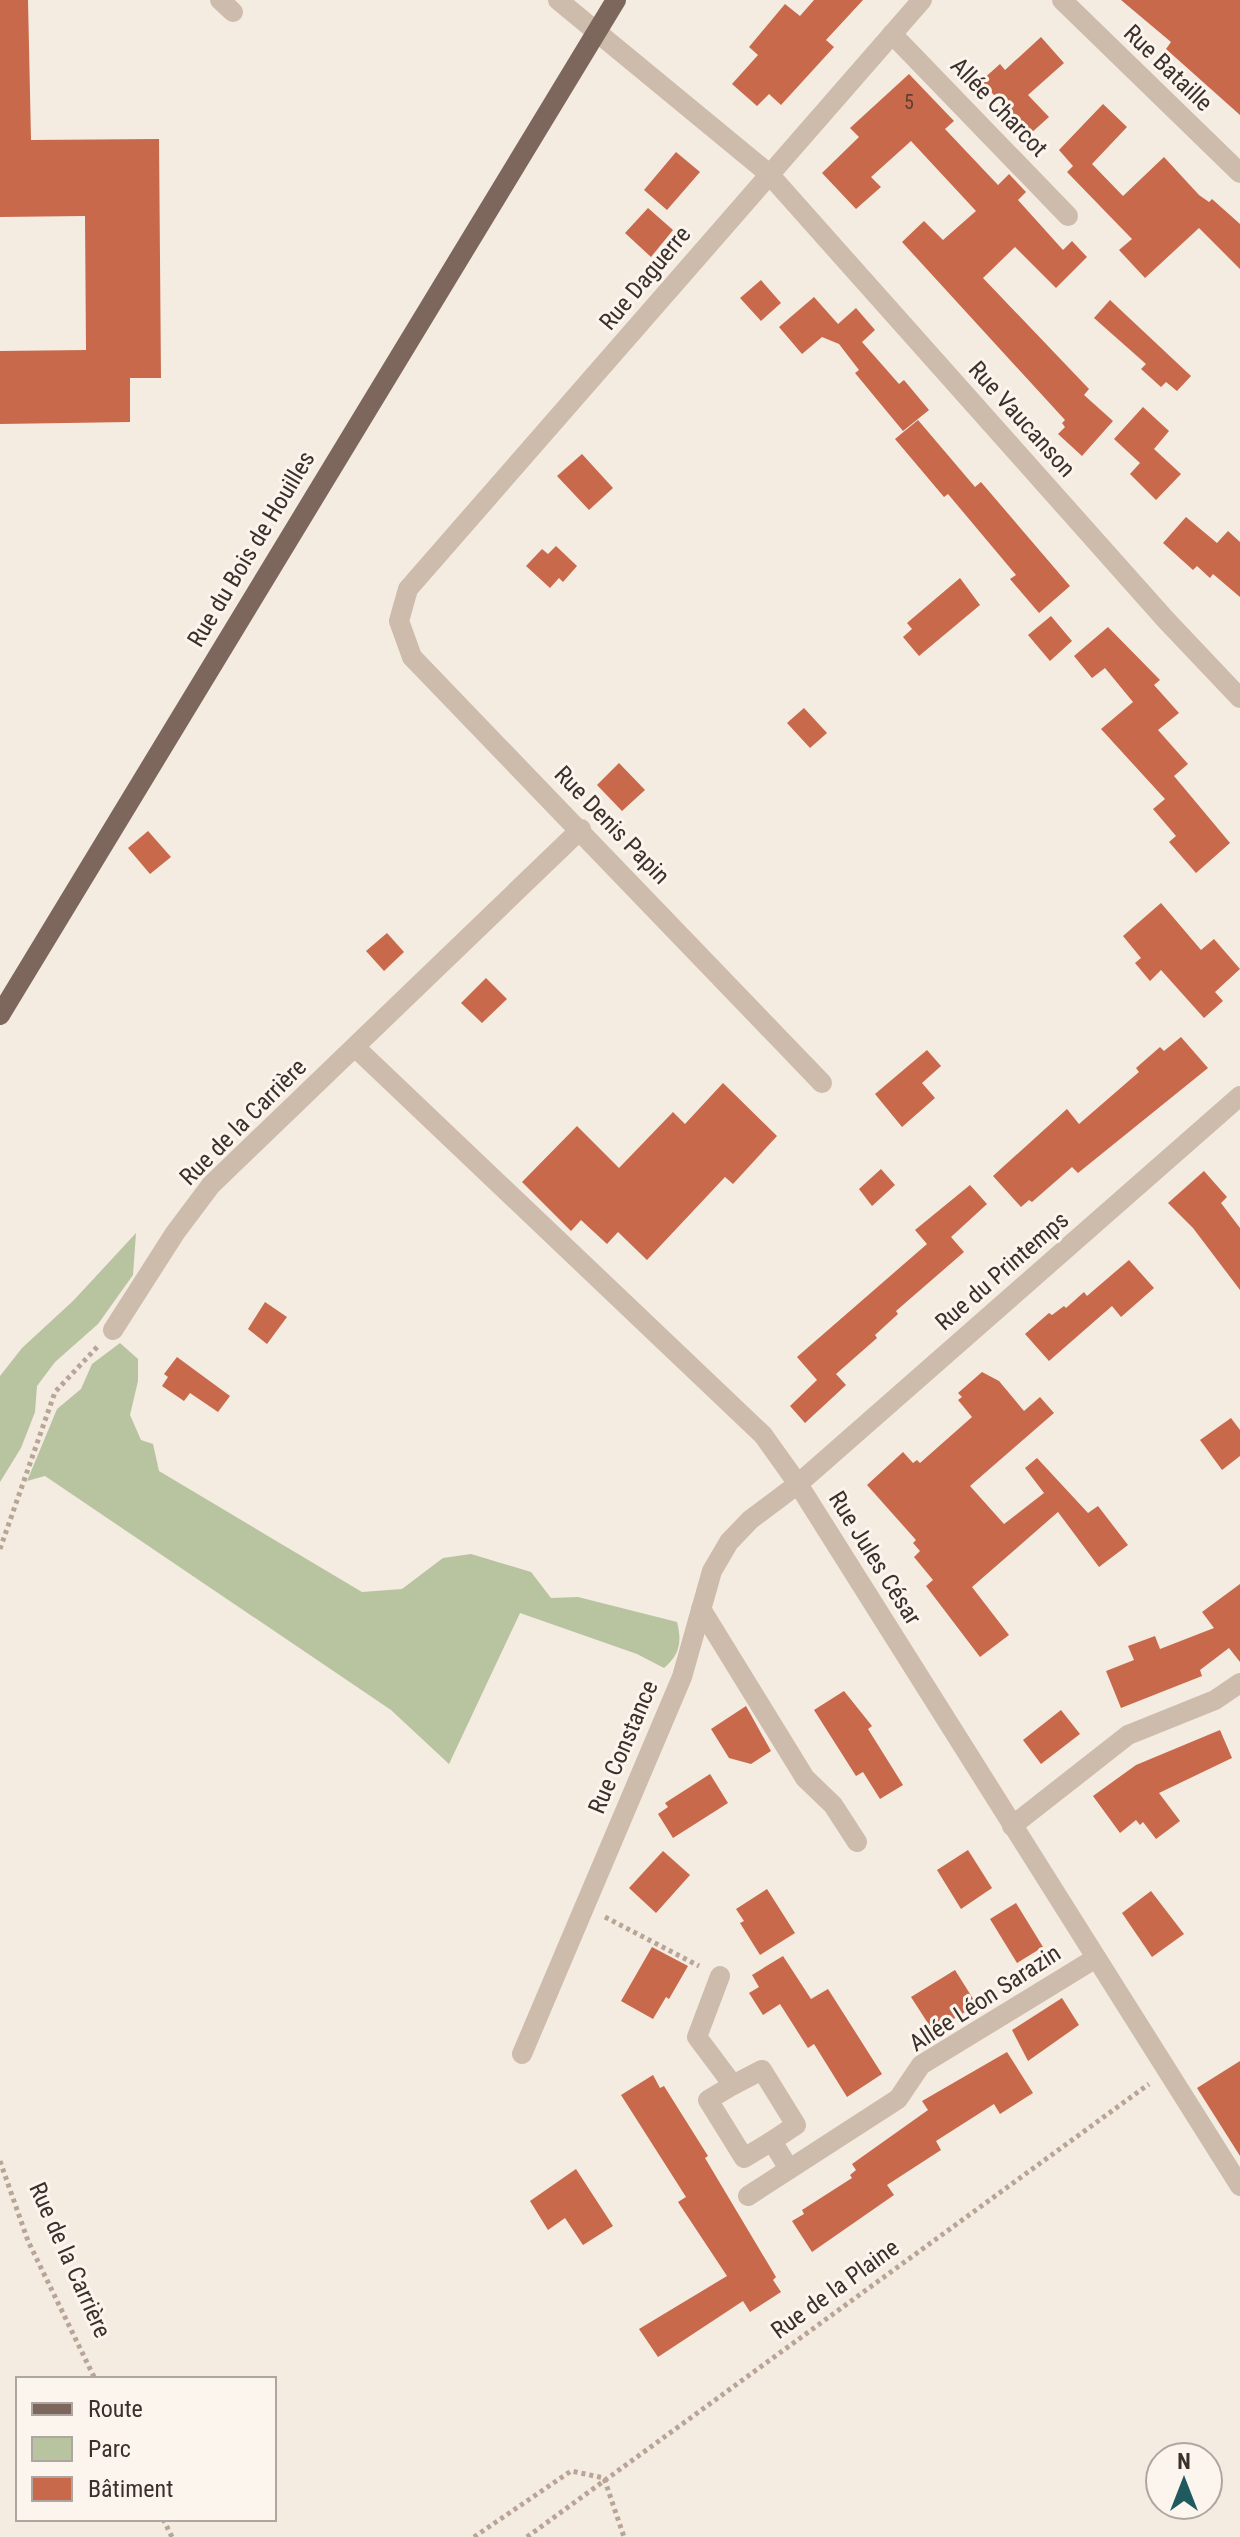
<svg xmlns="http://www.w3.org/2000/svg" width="1240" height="2537" viewBox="0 0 1240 2537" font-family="'Roboto Condensed',sans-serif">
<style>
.green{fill:#b8c4a0}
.building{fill:#c8694b}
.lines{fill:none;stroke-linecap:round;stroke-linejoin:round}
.path{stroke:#b9a596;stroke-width:5;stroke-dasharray:4 4;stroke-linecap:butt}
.minor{stroke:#cdbbac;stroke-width:20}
.major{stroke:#7d675c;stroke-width:20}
.labels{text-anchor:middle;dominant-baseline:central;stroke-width:6;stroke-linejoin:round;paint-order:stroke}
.number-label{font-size:20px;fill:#5e3e33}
.street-label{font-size:24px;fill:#3b302b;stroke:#fbf5ee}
</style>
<rect width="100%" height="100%" fill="#f4ebe1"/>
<g class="green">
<polygon points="136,1233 133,1275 98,1324 55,1362 37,1386 35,1412 21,1448 0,1482 0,1376 22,1348 74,1300"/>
<path d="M120 1343 138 1359V1381L130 1415 141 1440 153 1444 159 1471 362 1592 402 1589 443 1558 471 1554 531 1572 551 1598 578 1597 677 1622C682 1641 680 1655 664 1668L637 1654 520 1613 449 1764 391 1710 45 1476 27 1481 57 1409 81 1389 92 1364Z"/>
</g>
<g class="building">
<polygon points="0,0 28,0 31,140 159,139 161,378 130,378 130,422 0,424 0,351 86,350 85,216 0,217"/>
<polygon points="814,0 863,0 826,40 834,47 781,105 769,94 757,106 732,84 758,55 749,47 785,4 800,16"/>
<polygon points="1121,0 1240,0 1240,115 1166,49 1171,42"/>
<polygon points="1041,37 1064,63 1028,95 1049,117 1030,134 981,81 1000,64 1005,70"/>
<polygon points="909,74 954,121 945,129 998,185 1009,174 1026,192 1018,200 1063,250 1072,241 1087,257 1056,288 1015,247 983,278 1089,389 1084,395 1113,421 1082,456 1058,434 1065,427 1062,423 1065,420 902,242 924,221 943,240 976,211 911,141 871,177 881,187 856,209 822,173 859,137 850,128"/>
<polygon points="1103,104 1127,127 1092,164 1123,196 1164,157 1199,195 1209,202 1212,199 1240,224 1240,269 1199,228 1145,278 1119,250 1132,239 1067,172 1073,166 1059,150"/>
<polygon points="676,152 700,172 667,210 644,190"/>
<polygon points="648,208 673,230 651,257 625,233"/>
<polygon points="761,280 781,303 761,321 740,298"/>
<polygon points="814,297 838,324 856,308 875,330 862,342 899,384 904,380 929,410 903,431 855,373 859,370 839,344 822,337 802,354 779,327"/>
<polygon points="1110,300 1191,376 1177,391 1166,382 1161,387 1141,369 1146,364 1094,318"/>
<polygon points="1143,407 1169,431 1154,449 1181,474 1156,500 1130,474 1140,463 1114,439"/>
<polygon points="918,420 975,487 981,482 1070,586 1039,613 1010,579 1016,575 948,494 944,497 895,439"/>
<polygon points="582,454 613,488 589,510 557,476"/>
<polygon points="1186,517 1217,543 1228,531 1240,542 1240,597 1213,574 1210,578 1197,566 1193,570 1163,543"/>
<polygon points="556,546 577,566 563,582 559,578 550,588 526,566 542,549 548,554"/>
<polygon points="960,578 980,605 919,656 903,637 912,629 907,623"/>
<polygon points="1051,616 1072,641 1050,661 1028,635"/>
<polygon points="1108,627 1160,680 1154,685 1179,713 1158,730 1188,764 1174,776 1230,843 1196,873 1169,842 1176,836 1153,809 1165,799 1101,729 1133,702 1105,668 1092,678 1074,656"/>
<polygon points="804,708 827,733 810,748 787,723"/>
<polygon points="619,763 645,790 622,811 597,785"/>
<polygon points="148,831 171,857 150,874 128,848"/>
<polygon points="1161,903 1201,950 1214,939 1240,969 1215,992 1223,1001 1204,1018 1161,970 1150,981 1135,963 1141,958 1123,936"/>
<polygon points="387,933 404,952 384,971 366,951"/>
<polygon points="486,978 507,999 482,1023 461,1003"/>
<polygon points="1181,1037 1208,1068 1078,1173 1072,1167 1032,1202 1029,1200 1021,1207 993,1176 1067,1109 1079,1124 1139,1072 1136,1068 1160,1047 1164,1051"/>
<polygon points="927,1050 941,1066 922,1083 935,1098 902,1127 875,1094"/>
<polygon points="723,1083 777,1136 733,1184 725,1177 647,1260 618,1232 607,1244 581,1220 571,1231 522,1182 577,1126 619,1168 673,1112 685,1124"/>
<polygon points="881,1169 895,1185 872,1206 859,1189"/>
<polygon points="1204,1171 1227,1197 1221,1203 1240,1228 1240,1290 1193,1228 1168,1203"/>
<polygon points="970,1185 987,1204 951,1237 964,1252 896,1311 898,1314 875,1335 877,1338 836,1374 846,1385 805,1423 790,1406 817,1380 797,1357 927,1244 915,1230"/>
<polygon points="1129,1260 1154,1288 1121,1317 1112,1306 1049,1361 1025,1334 1049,1313 1052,1315 1064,1306 1066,1308 1084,1292 1087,1296"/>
<polygon points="265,1302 287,1317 267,1344 248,1329"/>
<polygon points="177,1357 230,1396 218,1412 190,1393 184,1401 162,1386 168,1377 164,1374"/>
<polygon points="982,1372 999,1381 1024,1411 1040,1397 1054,1413 970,1486 1004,1524 1044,1493 1025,1468 1037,1458 1088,1513 1098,1506 1128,1545 1099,1567 1058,1512 972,1587 1009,1635 980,1657 926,1586 933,1580 914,1557 920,1551 913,1543 916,1540 867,1485 903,1452 913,1463 917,1460 920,1463 972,1417 958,1400 962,1397 958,1393"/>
<polygon points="1231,1418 1240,1430 1240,1456 1222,1470 1200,1440"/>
<polygon points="1240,1584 1240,1662 1229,1648 1200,1670 1202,1676 1121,1708 1106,1671 1134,1660 1128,1646 1155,1636 1160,1649 1214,1628 1202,1612"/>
<polygon points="844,1691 872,1726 868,1729 903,1785 880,1799 863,1772 856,1776 814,1710"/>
<polygon points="746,1706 771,1751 751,1764 729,1758 711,1729"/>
<polygon points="1061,1710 1080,1734 1041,1764 1023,1740"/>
<polygon points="1220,1730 1232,1758 1159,1793 1180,1821 1156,1839 1143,1822 1140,1825 1136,1820 1120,1833 1093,1796 1136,1765"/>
<polygon points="710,1774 728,1803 673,1838 658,1814 668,1807 665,1803"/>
<polygon points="968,1850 992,1888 961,1909 937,1870"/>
<polygon points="663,1851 690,1875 656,1913 629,1888"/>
<polygon points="767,1889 795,1933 760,1955 740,1923 744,1921 736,1909"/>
<polygon points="1151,1891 1184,1934 1152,1957 1122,1913"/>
<polygon points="1016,1903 1043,1947 1017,1963 990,1919"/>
<polygon points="652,1947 688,1966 669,1999 666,1997 653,2019 621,2001"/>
<polygon points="783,1956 811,1999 828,1989 882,2074 847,2097 814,2044 808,2048 780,2004 763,2015 749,1993 759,1987 752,1975"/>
<polygon points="955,1970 977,2005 945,2024 943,2021 931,2028 911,1997"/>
<polygon points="1062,1998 1079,2025 1028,2061 1012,2030"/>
<polygon points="1007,2052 1033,2093 1000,2114 994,2104 936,2141 941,2150 887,2185 894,2195 812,2252 792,2221 804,2214 802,2210 852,2178 850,2175 856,2170 852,2164 928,2110 922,2101"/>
<polygon points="1240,2061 1240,2156 1197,2088"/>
<polygon points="653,2075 660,2088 664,2086 708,2156 705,2158 776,2277 773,2280 781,2292 750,2312 743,2301 658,2357 639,2329 727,2276 678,2202 686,2197 621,2095"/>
<polygon points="576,2169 613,2226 583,2245 565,2218 548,2230 530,2201"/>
</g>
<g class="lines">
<g class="path">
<polyline points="0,1549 55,1392 99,1345"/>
<polyline points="605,1917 699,1966"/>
<polyline points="0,2161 28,2241 95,2379"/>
<polyline points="163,2519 172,2537"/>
<polyline points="474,2537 571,2471 604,2478 624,2537"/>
<polyline points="527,2537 1149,2084"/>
</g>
<g class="minor">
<polyline points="220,0 233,12"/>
<polyline points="558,0 768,173 1166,620 1240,698"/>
<polyline points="1062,0 1240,173"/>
<polyline points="892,34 1068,216"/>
<polyline points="356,1048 763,1435 798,1484 1240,2186"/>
<polyline points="822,1083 412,657 399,621 408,589 922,0"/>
<polyline points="113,1330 175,1233 211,1185 581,829"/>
<polyline points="701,1609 805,1778 833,1805 857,1842"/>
<polyline points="1012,1826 1128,1735 1215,1700 1240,1683"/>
<polyline points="720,1976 697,2037 733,2085 762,2070 796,2125 772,2141 789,2169"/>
<polyline points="522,2054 682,1677 712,1571 729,1542 750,1520 798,1484 1240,1096"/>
<polyline points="733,2085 708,2100 744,2158 772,2141"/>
<polyline points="748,2196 898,2099 921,2065 1096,1958"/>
</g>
<polyline class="major" points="0,1015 616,0"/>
</g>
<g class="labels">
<g class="number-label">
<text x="909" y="102">5</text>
</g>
<g class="street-label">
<text transform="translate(1168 68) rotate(44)">Rue Bataille</text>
<text transform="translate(999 107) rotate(46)">Allée Charcot</text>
<text transform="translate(645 278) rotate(-50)">Rue Daguerre</text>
<text transform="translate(1022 419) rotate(48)">Rue Vaucanson</text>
<text transform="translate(251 549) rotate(-59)">Rue du Bois de Houilles</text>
<text transform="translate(612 825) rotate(46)">Rue Denis Papin</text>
<text transform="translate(243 1122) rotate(-45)">Rue de la Carrière</text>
<text transform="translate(1002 1271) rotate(-41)">Rue du Printemps</text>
<text transform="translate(875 1558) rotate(58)">Rue Jules César</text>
<text transform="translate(623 1747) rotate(-67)">Rue Constance</text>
<text transform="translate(985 1998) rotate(-33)">Allée Léon Sarazin</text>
<text transform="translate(70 2260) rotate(66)">Rue de la Carrière</text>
<text transform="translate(835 2289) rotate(-36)">Rue de la Plaine</text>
</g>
</g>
<rect x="16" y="2377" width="260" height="144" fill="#fbf5ee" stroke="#aea6a0" stroke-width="2"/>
<rect x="32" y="2403" width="40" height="12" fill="#7d675c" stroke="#aea6a0" stroke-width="2"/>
<text x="88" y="2417" font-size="24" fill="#3b302b">Route</text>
<rect x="32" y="2437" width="40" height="24" fill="#b8c4a0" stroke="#aea6a0" stroke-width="2"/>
<text x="88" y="2457" font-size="24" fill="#3b302b">Parc</text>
<rect x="32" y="2477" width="40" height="24" fill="#c8694b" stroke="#aea6a0" stroke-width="2"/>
<text x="88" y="2497" font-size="24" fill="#3b302b">Bâtiment</text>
<g transform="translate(1184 2481)"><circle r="38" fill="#fbf5ee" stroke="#aea6a0" stroke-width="2"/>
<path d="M0-6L14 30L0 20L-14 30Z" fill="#1f5a5e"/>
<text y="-12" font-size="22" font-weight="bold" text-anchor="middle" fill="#3b302b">N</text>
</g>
</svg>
